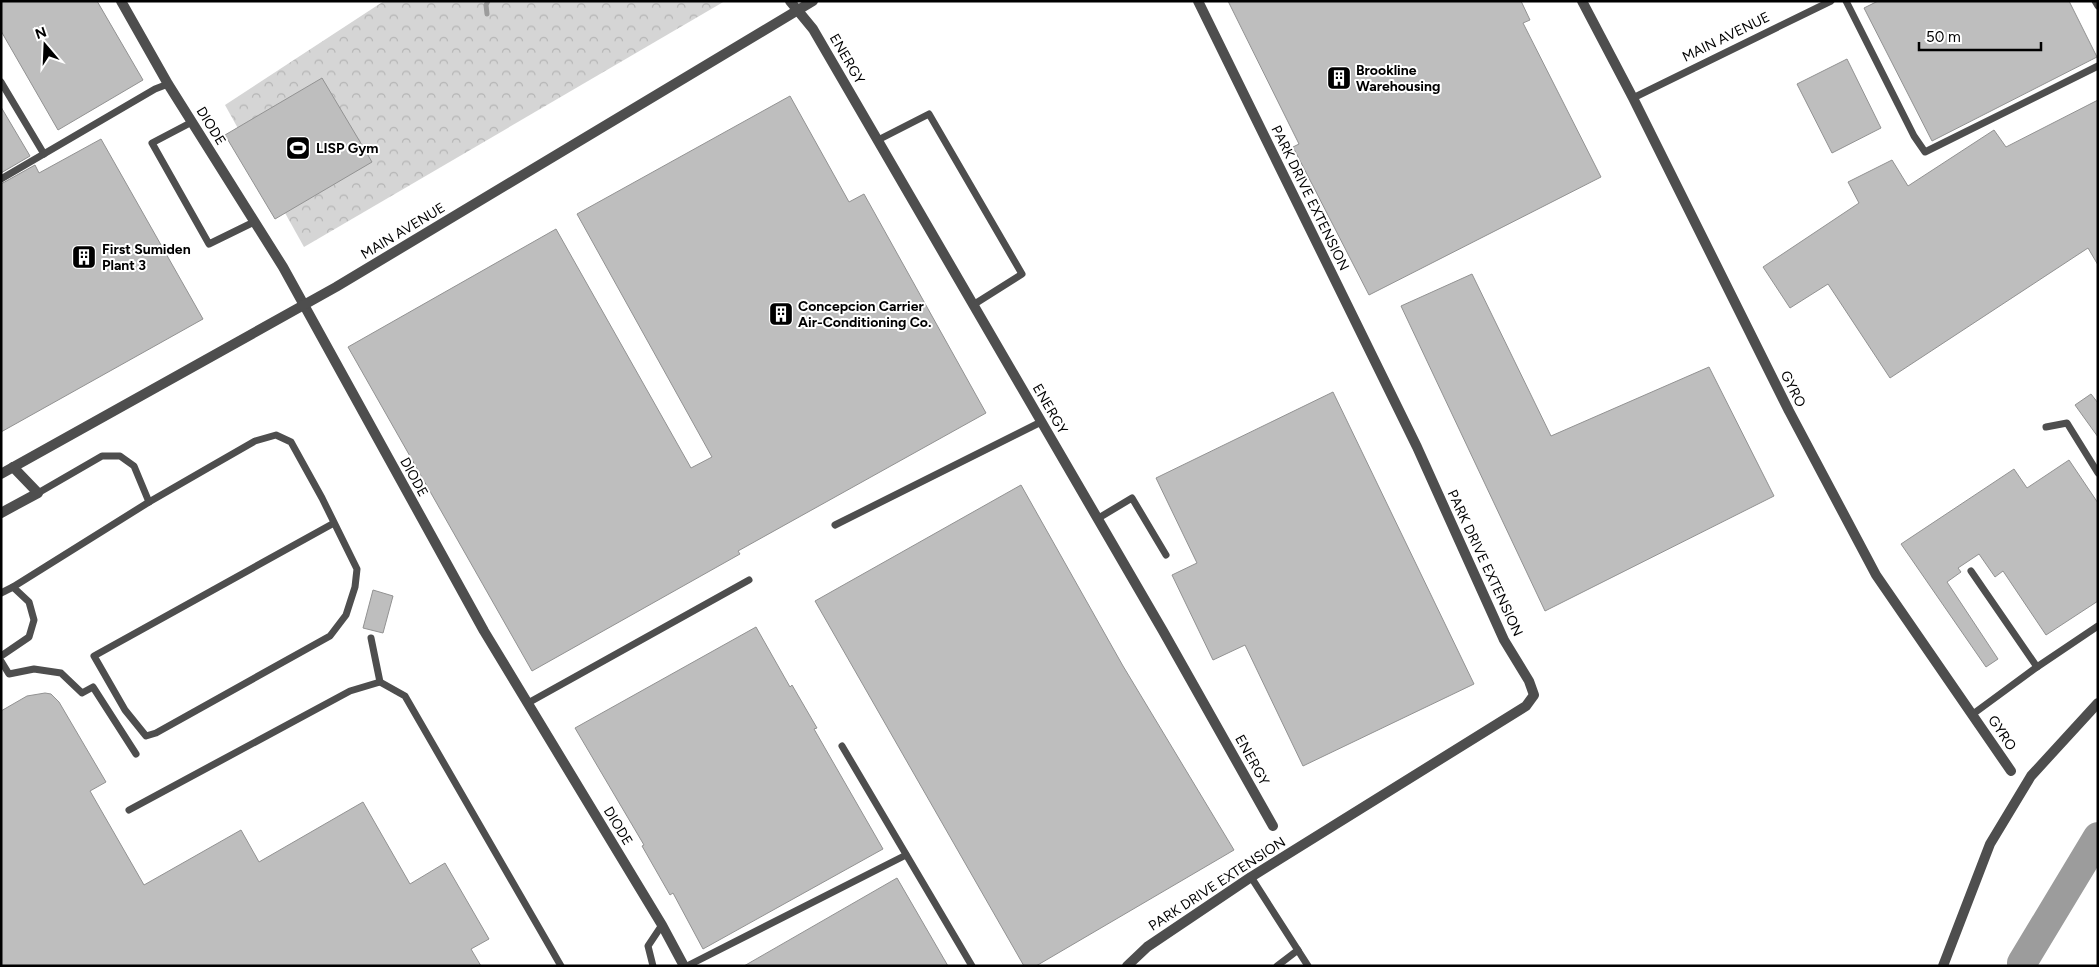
<svg xmlns="http://www.w3.org/2000/svg" width="2099" height="967" viewBox="0 0 2099 967" font-family="Figtree,sans-serif">
<style>
.park{fill:url(#park-crowns)}
.lines{fill:none;stroke-linecap:round;stroke-linejoin:round}
.stream{stroke:#9c9c9c;stroke-width:5}
.river{stroke:#9c9c9c;stroke-width:30}
.building{fill:#bebebe;stroke:#929292}
.lane{stroke:#4e4e4e;stroke-width:7}
.street{stroke:#4e4e4e;stroke-width:10}
.labels{text-anchor:middle;dominant-baseline:central;stroke-width:4;stroke-linejoin:round;paint-order:stroke}
.street-label{font-size:14px;fill:#000;stroke:#fff}
.poi-label{font-size:14px;font-weight:bold;fill:#000;stroke:#fff;text-anchor:start}
</style>
<defs>
<pattern id="park-crowns" width="20" height="18" patternUnits="userSpaceOnUse" patternTransform="scale(1.25)"><rect width="20" height="18" fill="#d5d5d5"/><path d="M2 6a3 3 0 1 1 6 0M12 15a3 3 0 1 1 6 0" fill="none" stroke="#b5b5b5"/></pattern>
</defs>
<rect width="100%" height="100%" fill="#fff"/>
<polygon class="park" points="384,1 725,1 304,247 225,105"/>
<g class="lines">
<polyline class="stream" points="487,14 486,5 488,1"/>
<polyline class="river" points="2023,966 2022,963 2098,837"/>
</g>
<g class="building">
<polygon points="1,1 97,1 143,80 58,130 1,31"/>
<polygon points="1228,1 1521,1 1530,20 1523,23 1601,177 1369,295 1293,147 1299,144"/>
<polygon points="1878,1 2069,1 2097,57 1932,141 1864,8"/>
<polygon points="1847,59 1881,128 1832,153 1797,84"/>
<polygon points="322,78 372,162 275,219 225,135"/>
<polygon points="790,96 849,202 864,194 986,413 738,551 740,554 532,671 348,347 556,229 691,468 712,457 577,214"/>
<polygon points="2098,100 2098,265 2088,248 1890,378 1828,284 1790,308 1763,267 1859,203 1848,182 1892,160 1908,186 1994,130 2006,147"/>
<polygon points="1,107 30,156 1,173"/>
<polygon points="101,139 203,319 1,432 1,184 35,165 39,173"/>
<polygon points="1472,274 1551,436 1709,367 1774,496 1545,611 1401,306"/>
<polygon points="1333,392 1474,684 1303,766 1245,645 1213,660 1172,575 1197,563 1156,478"/>
<polygon points="2091,394 2098,403 2098,437 2075,405"/>
<polygon points="2069,460 2098,503 2098,601 2046,635 2003,571 1995,577 1979,554 1958,568 1961,572 1947,582 1998,659 1986,667 1901,544 2014,469 2027,488"/>
<polygon points="1021,485 1123,666 1234,850 1036,966 1024,966 815,601"/>
<polygon points="373,590 393,596 383,633 363,628"/>
<polygon points="756,627 790,687 792,685 817,728 814,729 883,849 703,949 673,893 670,895 642,846 644,845 575,728"/>
<polygon points="45,693 51,694 59,702 106,782 90,791 144,885 241,830 259,862 363,802 410,884 445,863 489,939 471,949 481,966 1,966 1,711 27,696"/>
<polygon points="897,878 948,966 744,966"/>
</g>
<g class="lines">
<g class="lane">
<polyline points="1846,1 1914,136 1925,152 2098,66"/>
<polyline points="2095,1 2098,6"/>
<polyline points="1,82 44,154"/>
<polyline points="1633,98 1831,1"/>
<polyline points="192,122 152,143 209,244 254,222"/>
<polyline points="878,140 929,114 1022,274 973,305"/>
<polyline points="1,179 155,89 168,84"/>
<polyline points="2046,427 2067,423 2098,473"/>
<polyline points="38,493 102,456 120,456 134,466 149,502"/>
<polyline points="1097,519 1132,498 1166,555"/>
<polyline points="835,525 1041,422"/>
<polyline points="1971,571 2037,667"/>
<polyline points="13,587 149,502 208,468 255,441 276,435 291,442 322,498 357,569 355,587 346,615 330,636 156,733 146,736 125,710 94,656 334,523"/>
<polyline points="1,593 13,587 29,602 34,620 29,637 1,656"/>
<polyline points="371,638 380,682"/>
<polyline points="1,661 9,674 34,669 61,673 82,693 93,687 136,754"/>
<polyline points="528,703 749,580"/>
<polyline points="1973,714 2037,667 2098,626"/>
<polyline points="842,746 972,966"/>
<polyline points="129,810 350,691 380,682 405,696 561,966"/>
<polyline points="1251,877 1308,966"/>
<polyline points="653,966 648,946 662,925"/>
<polyline points="687,966 906,855"/>
<polyline points="1277,966 1298,950"/>
</g>
<g class="street">
<polyline points="121,1 168,84 283,267 484,631 662,925 684,966"/>
<polyline points="790,1 813,29 1163,631 1273,826"/>
<polyline points="1582,1 1633,98 1789,411 1876,575 2011,771"/>
<polyline points="1,474 336,287 813,1"/>
<polyline points="1,513 38,493 13,467"/>
<polyline points="1127,966 1147,947 1251,877 1526,706 1534,695 1529,681 1504,640 1417,447 1198,1"/>
<polyline points="1943,966 1990,844 2031,776 2098,703"/>
</g>
</g>
<defs>
<symbol id="building-square" viewBox="-11 -11 22 22"><rect x="-9" y="-9" width="18" height="18" rx="4" fill="#000" stroke="#fff"/><path d="M-4-6H4V6H1V3H-1V6H-4ZM-2.5-4.3h1.7v1.8h-1.7ZM.8-4.3h1.7v1.8H.8ZM-2.5-1h1.7V.8h-1.7ZM.8-1h1.7V.8H.8Z" fill="#fff"/></symbol>
<symbol id="stadium-square" viewBox="-11 -11 22 22"><rect x="-9" y="-9" width="18" height="18" rx="4" fill="#000" stroke="#fff"/><path d="M0-5a6.5 5 0 1 0 0 10a6.5 5 0 1 0 0-10ZM-3.5-1.8h7v3.6h-7Z" fill="#fff"/></symbol>
</defs>
<g fill-rule="evenodd">
<use href="#building-square" x="1325" y="64" width="28" height="28"/>
<use href="#stadium-square" x="284" y="134" width="28" height="28"/>
<use href="#building-square" x="70" y="243" width="28" height="28"/>
<use href="#building-square" x="767" y="300" width="28" height="28"/>
</g>
<g class="labels">
<g class="street-label">
<text transform="translate(1726 37) rotate(-26)">MAIN AVENUE</text>
<text transform="translate(847 59) rotate(60)">ENERGY</text>
<text transform="translate(211 126) rotate(58)">DIODE</text>
<text transform="translate(1310 198) rotate(64)">PARK DRIVE EXTENSION</text>
<text transform="translate(403 231) rotate(-31)">MAIN AVENUE</text>
<text transform="translate(1793 389) rotate(63)">GYRO</text>
<text transform="translate(1050 409) rotate(60)">ENERGY</text>
<text transform="translate(414 477) rotate(61)">DIODE</text>
<text transform="translate(1485 563) rotate(65)">PARK DRIVE EXTENSION</text>
<text transform="translate(2002 733) rotate(56)">GYRO</text>
<text transform="translate(1252 760) rotate(61)">ENERGY</text>
<text transform="translate(618 826) rotate(59)">DIODE</text>
<text transform="translate(1217 884) rotate(-33)">PARK DRIVE EXTENSION</text>
</g>
<g class="poi-label">
<text x="1356" y="70">Brookline<tspan x="1356" dy="16">Warehousing</tspan></text>
<text x="316" y="148">LISP Gym</text>
<text x="102" y="249">First Sumiden<tspan x="102" dy="16">Plant 3</tspan></text>
<text x="798" y="306">Concepcion Carrier<tspan x="798" dy="16">Air-Conditioning Co.</tspan></text>
</g>
</g>
<rect width="2099" height="967" fill="none" stroke="#000000" stroke-width="5"/>
<g transform="translate(45 45) rotate(341)" stroke="#ffffff" stroke-width="4" paint-order="stroke">
<path d="M0-4L9 19L0 12L-9 19Z" fill="#000000"/>
<text y="-8" font-size="14" font-weight="bold" text-anchor="middle" fill="#000000">N</text>
</g>
<path d="M1919 42v8h122v-8" fill="none" stroke="#000000" stroke-width="2.5"/>
<text x="1926" y="42" font-size="15" fill="#000000" stroke="#ffffff" stroke-width="4" paint-order="stroke">50 m</text>
</svg>
